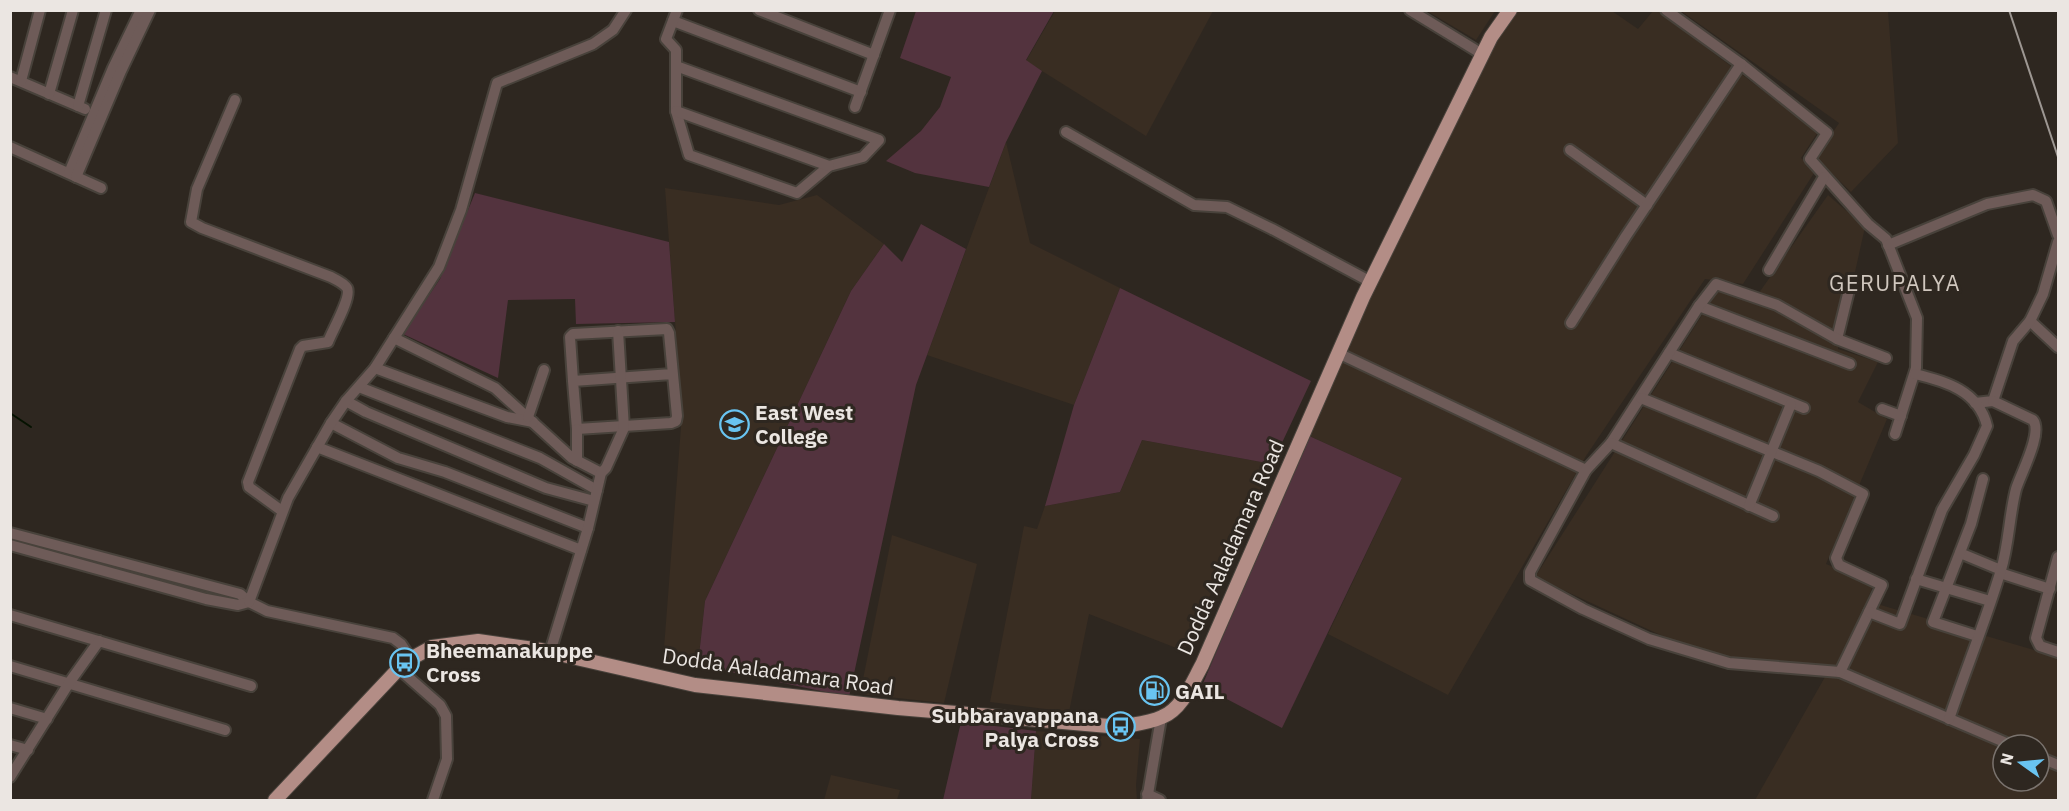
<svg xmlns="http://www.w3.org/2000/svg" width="2069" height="811" viewBox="0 0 2069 811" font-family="'IBM Plex Sans',sans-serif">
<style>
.built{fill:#392d22;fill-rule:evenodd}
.green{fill:#53333e}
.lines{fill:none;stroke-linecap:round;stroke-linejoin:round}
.stream{stroke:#051200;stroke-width:2}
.minor-casing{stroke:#48423b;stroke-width:14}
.major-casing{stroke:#48423b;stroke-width:16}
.minor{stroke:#6e5b58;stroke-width:10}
.major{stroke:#b38d86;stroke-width:14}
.rail{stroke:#9d9792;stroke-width:2}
.labels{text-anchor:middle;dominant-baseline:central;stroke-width:6;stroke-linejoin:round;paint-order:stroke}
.poi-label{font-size:21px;font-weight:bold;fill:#ebe6e2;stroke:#2e2720;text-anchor:start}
.street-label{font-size:21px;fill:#ebe6e2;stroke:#2e2720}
.neighbourhood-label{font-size:22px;letter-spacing:1.5px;fill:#d0c7be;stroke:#2e2720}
</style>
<rect width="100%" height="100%" fill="#2e2720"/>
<g class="built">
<polygon points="1055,11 1213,11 1146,136 1026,61"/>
<polygon points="1427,11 1495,10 1495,11 1476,40"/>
<polygon points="1517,11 1612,11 1638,29 1653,11 1658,11 1818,132 1801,158 1816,170 1743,284 1705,279 1586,456 1448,695 1328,634 1402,478 1307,435 1364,311 1498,36"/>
<polygon points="1681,11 1888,11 1898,143 1851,192 1816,158 1839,123"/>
<polygon points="1006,142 1030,243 1120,288 1074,405 927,355"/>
<polygon points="665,188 779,205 817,195 884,244 851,291 705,601 698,665 663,661 682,414"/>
<path d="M1828 195 1865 227 1838 349 1878 362 1858 402 1887 419 1826 564 1874 583 1867 601 2058 657V800H1755L1825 677 1695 651 1535 577 1718 290 1756 297ZM2003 745H2039V781H2003Z"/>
<polygon points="1142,440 1272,464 1184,651 1089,614 1069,712 990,702 1024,526 1037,529 1045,506 1120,492"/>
<polygon points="892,535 977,564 944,703 860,694"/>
<polygon points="1036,731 1140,739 1136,785 1137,800 1031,800"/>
<polygon points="831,775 900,790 897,800 824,800"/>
</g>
<g class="green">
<polygon points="916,11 1054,11 1026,60 1042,71 1006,142 989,187 915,173 886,161 921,131 940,107 951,77 900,58"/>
<polygon points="475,193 669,242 675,322 576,324 575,299 508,300 498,378 403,334 440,279"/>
<polygon points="921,224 966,249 916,385 849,697 698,665 705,601 851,291 884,244 902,262"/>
<polygon points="1120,288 1311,381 1272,464 1142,440 1120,492 1045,506 1074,405"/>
<polygon points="1307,435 1402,478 1282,728 1202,686"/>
<polygon points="961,722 1036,731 1031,800 943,800"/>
</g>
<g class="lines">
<polyline class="stream" points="10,413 31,427"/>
<defs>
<g id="minor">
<polyline points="759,10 874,55"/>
<polyline points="1410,10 1482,54"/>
<polyline points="1666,10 1741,64 1827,133 1810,159 1868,224 1886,239 1917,318 1916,368 1895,434"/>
<polyline points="673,21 861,92"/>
<polyline points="676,66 879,140 863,157 829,166 797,193 689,155 676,111 676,50 666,39 677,10"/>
<polyline points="10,77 85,109"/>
<polyline points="21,81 40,10"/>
<polyline points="49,94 73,10"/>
<path d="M235 100 197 189 191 222 202 228 331 277C335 279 344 283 347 288 352 297 332 331 328 342L303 346 300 349 248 482 249 487 282 511"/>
<polyline points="78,106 106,10"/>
<polyline points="855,107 890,10"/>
<polyline points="676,111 829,166"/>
<polyline points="1066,132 1194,205 1227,207 1272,229 1371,282"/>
<polyline points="10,147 101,188"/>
<polyline points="1570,150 1647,205"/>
<polyline points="69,173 113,68 141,10"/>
<polyline points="76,177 121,71 150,10"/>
<polyline points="1888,245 1987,204 2033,195 2046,201 2058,235"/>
<polyline points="1769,270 1824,177"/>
<polyline points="1699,306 1850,364"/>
<polyline points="2030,321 2058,347"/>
<polyline points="1571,323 1626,236 1741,64"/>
<polyline points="394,338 495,388 572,458 601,473"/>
<polyline points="1837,339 1849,290"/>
<polyline points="1338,353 1586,470"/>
<polyline points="1669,353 1804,408"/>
<polyline points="1886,358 1837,339 1777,305 1716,284 1699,306 1611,443 1586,470 1530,572 1530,580 1583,609 1649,639 1729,663 1840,672 2011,745"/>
<polyline points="375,368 507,417 533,422"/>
<polyline points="573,381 577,429 671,423 676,421 677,416 669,333 667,329 573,334 570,337 573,381 672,374"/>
<polyline points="359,387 540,458 597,490"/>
<polyline points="1641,398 1819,471 1863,494 1836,558 1839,565 1882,585 1840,672"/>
<polyline points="346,401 366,412 546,488 594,501"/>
<polyline points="1975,403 1993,401 2013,341 2030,321 2043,294 2058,242"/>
<polyline points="1882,409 1901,416"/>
<polyline points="528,417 544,370"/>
<polyline points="331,423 398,458 445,472 588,528"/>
<polyline points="577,429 577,461"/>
<polyline points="1611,443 1773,516"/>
<polyline points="317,447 581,550"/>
<polyline points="1749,506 1791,404"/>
<polyline points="10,533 240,594 249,602 267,611 393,638 401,644 411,659"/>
<polyline points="10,545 206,599 238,605 249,602"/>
<polyline points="1960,553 2001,570"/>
<polyline points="2058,557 2036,638 2040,646 2058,652"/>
<polyline points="2000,573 2050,589"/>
<polyline points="1916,579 1990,601"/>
<polyline points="249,602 288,498 331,423 346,401 375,368 439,267 461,210 497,83 593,44 613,30 626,10"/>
<path d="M1869 612 1900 624 1942 510 1974 455 1987 426C1979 391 1945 381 1915 374"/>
<polyline points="10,615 251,686"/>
<polyline points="1977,636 1933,622 1971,524 1983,479"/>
<polyline points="550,652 588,528 601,473 606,468 624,428 618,331"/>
<polyline points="10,666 225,730"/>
<polyline points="399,669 440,705 446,716 447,759 433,800"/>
<polyline points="10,708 47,719"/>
<path d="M1949 719C1966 669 1986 620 2001 570 2009 544 2009 516 2016 489 2021 473 2043 433 2033 420L1993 401"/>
<polyline points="10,745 28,750"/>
<polyline points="2039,757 2058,765"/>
<polyline points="10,777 69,683 99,641"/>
<polyline points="1147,794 1160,800"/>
<polyline points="1147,800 1161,718"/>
</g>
<path id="major" d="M275 800 405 662 432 647 478 641 541 650 695 685 898 708 1120 727C1134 724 1149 723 1162 717 1182 709 1192 683 1202 665L1363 297 1491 37 1510 10"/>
</defs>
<use href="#minor" class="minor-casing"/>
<use href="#major" class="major-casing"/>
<use href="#minor" class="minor"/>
<use href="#major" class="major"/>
<polyline class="rail" points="2009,10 2058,157"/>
</g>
<defs>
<symbol id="university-ring" viewBox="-11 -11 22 22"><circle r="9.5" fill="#2e2720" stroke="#69c4f1" stroke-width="1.5"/><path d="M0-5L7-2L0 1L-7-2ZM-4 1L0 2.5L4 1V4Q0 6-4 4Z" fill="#69c4f1"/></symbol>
<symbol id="bus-ring" viewBox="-11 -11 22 22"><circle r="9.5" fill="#2e2720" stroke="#69c4f1" stroke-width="1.5"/><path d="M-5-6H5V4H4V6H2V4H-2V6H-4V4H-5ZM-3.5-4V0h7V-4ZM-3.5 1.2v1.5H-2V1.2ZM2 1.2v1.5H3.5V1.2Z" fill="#69c4f1"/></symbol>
<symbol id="fuel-ring" viewBox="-11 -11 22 22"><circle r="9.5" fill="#2e2720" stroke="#69c4f1" stroke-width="1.5"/><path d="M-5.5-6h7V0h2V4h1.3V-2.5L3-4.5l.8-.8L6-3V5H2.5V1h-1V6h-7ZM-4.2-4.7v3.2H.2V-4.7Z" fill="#69c4f1"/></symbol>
</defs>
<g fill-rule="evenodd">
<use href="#university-ring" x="718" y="408" width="33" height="33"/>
<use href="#bus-ring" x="388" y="646" width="33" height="33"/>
<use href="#fuel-ring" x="1138" y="674" width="33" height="33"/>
<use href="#bus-ring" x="1104" y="710" width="33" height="33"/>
</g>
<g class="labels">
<g class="poi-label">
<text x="755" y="412">East West<tspan x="755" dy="24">College</tspan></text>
<text x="426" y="650">Bheemanakuppe<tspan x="426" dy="24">Cross</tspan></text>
<text x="1175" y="691">GAIL</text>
<text x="1099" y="715" text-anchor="end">Subbarayappana<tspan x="1099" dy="24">Palya Cross</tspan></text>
</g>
<g class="street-label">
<text transform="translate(1230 547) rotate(-66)">Dodda Aaladamara Road</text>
<text transform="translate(778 671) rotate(8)">Dodda Aaladamara Road</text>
</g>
<g class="neighbourhood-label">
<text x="1895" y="282">GERUPALYA</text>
</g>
</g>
<rect width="2069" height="811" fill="none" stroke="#ebe6e2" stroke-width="24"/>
<g transform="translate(2021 763) rotate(285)"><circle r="28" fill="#2e2720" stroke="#7a736e" stroke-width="1.5"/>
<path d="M0-4.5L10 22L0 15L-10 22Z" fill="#69c4f1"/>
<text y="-9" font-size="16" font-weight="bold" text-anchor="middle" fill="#ebe6e2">N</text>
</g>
</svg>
